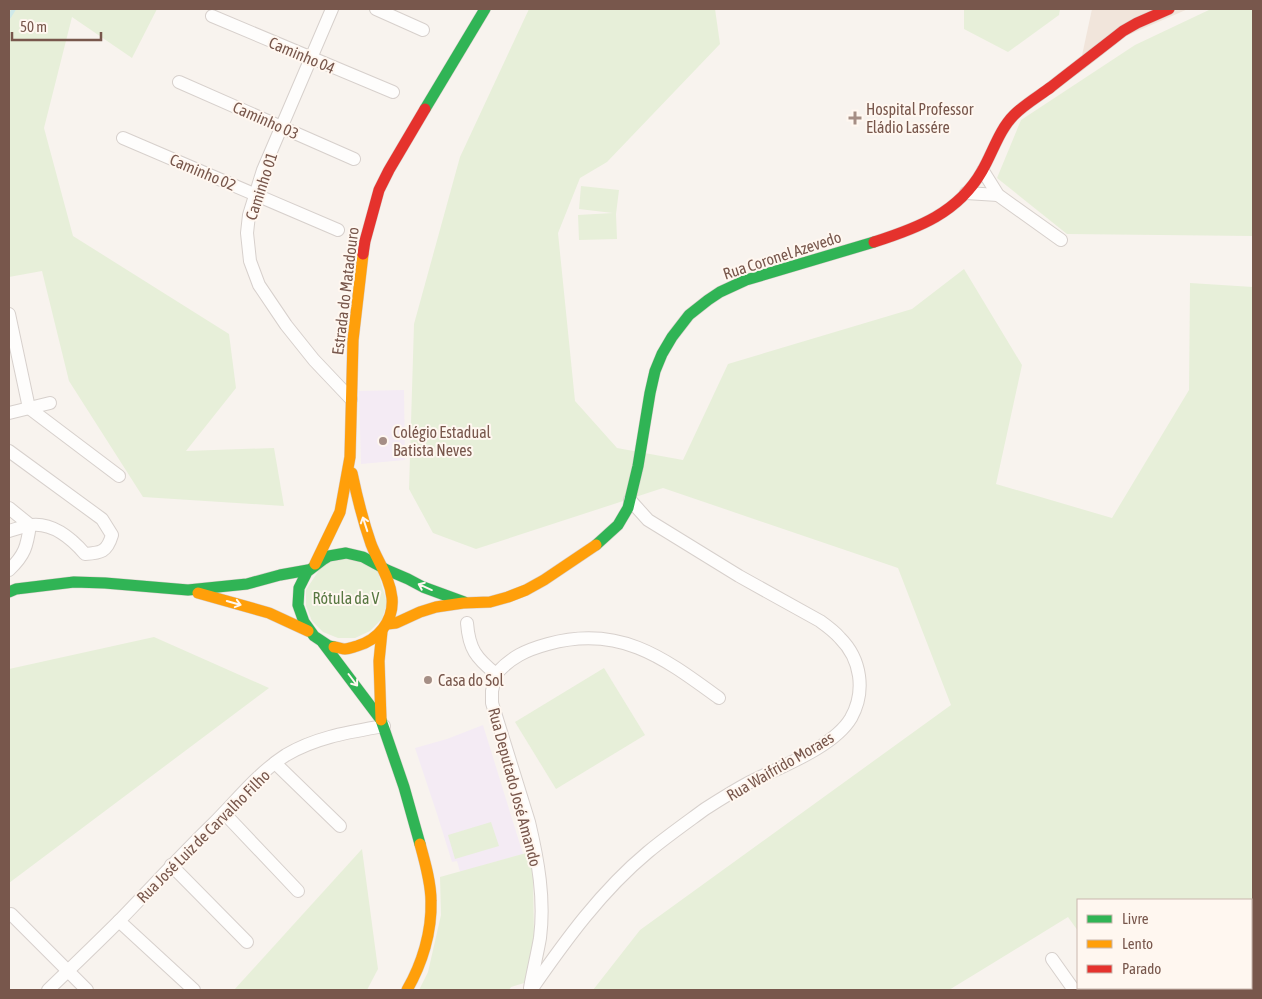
<svg xmlns="http://www.w3.org/2000/svg" width="1262" height="999" viewBox="0 0 1262 999" font-family="'Asap Condensed',sans-serif">
<style>
.residential{fill:#f1e5db}
.education{fill:#f4ebf4}
.green{fill:#e7efd9}
.lines{fill:none;stroke-linecap:round;stroke-linejoin:round}
.stream{stroke:#cfe9e9;stroke-width:4}
.street-casing{stroke:#d7d0cc;stroke-width:14}
.fast-casing{stroke:#d8ceca;stroke-width:12}
.slow-casing{stroke:#d8ceca;stroke-width:12}
.jam-casing{stroke:#d8ceca;stroke-width:12}
.street{stroke:#fefdfc;stroke-width:12}
.fast{stroke:#30b455;stroke-width:11}
.slow{stroke:#ff9f0a;stroke-width:11}
.jam{stroke:#e5322d;stroke-width:11}
.oneway{stroke:#fff7f0}
.poi-dot{fill:#a58e85;stroke:#fff7f0;stroke-width:2}
.labels{text-anchor:middle;dominant-baseline:central;stroke-width:4;stroke-linejoin:round;paint-order:stroke}
.street-label{font-size:16px;fill:#78574c;stroke:#fff7f0}
.poi-label{font-size:16px;fill:#78574c;stroke:#fff7f0;text-anchor:start}
.park-label{font-size:16px;fill:#577741;stroke:#fff7f0}
</style>
<rect width="100%" height="100%" fill="#f8f3ee"/>
<polygon class="residential" points="1092,9 1188,9 1126,36 1078,74"/>
<g class="education">
<polygon points="404,390 405,460 361,464 359,391"/>
<polygon points="483,725 523,854 460,872 457,861 452,862 438,817 415,748 447,739"/>
</g>
<g class="green">
<polygon points="9,9 157,9 132,58 72,17 44,128 73,236 229,334 236,388 186,451 274,448 284,506 143,497 69,381 42,271 9,277"/>
<polygon points="529,9 715,9 720,44 607,162 580,178 558,233 575,401 617,448 683,460 728,364 912,309 964,269 1022,365 996,484 1112,518 1189,390 1190,283 1253,287 1253,990 1121,990 1119,988 1251,988 1251,900 1078,900 1078,931 1068,917 949,990 593,990 640,930 951,705 898,568 663,488 476,549 433,533 409,489 414,324 460,157"/>
<polygon points="964,9 1060,9 1059,15 1008,52 964,29"/>
<polygon points="1211,9 1253,9 1253,236 1067,234 997,178 1021,120 1135,45"/>
<polygon points="581,186 619,190 616,214 617,239 579,240 578,215 613,213 579,209"/>
<polygon points="352,557 378,572 387,603 382,619 370,631 355,638 338,638 323,632 312,621 306,606 306,590 323,564"/>
<polygon points="154,637 269,688 9,883 9,669"/>
<polygon points="604,668 645,735 556,789 515,722"/>
<polygon points="491,822 499,846 455,859 448,835"/>
<polygon points="362,849 378,969 367,990 234,990"/>
<polygon points="530,852 533,876 534,939 524,983 511,987 509,990 419,990 428,972 441,915 440,877"/>
</g>
<g class="lines">
<polyline class="stream" points="9,17 14,9"/>
<defs>
<g id="street">
<polyline points="332,9 263,170 249,215 247,233 250,261 259,285 286,325 314,360 351,399"/>
<polyline points="376,9 423,30"/>
<polyline points="212,16 393,92"/>
<polyline points="179,82 354,159"/>
<polyline points="123,138 338,230"/>
<polyline points="983,171 998,195 1061,240"/>
<polyline points="966,193 998,195"/>
<polyline points="9,314 29,408 119,476"/>
<polyline points="9,413 50,403"/>
<path d="M9 451 102 519 112 535C107 552 101 553 85 554 72 539 53 523 32 525 24 526 16 529 9 531"/>
<path d="M9 508 30 525C27 546 25 555 9 570"/>
<path d="M467 623C469 649 476 658 496 674"/>
<path d="M496 674 492 691V703L529 822C538 860 545 899 540 938 537 955 533 971 530 988"/>
<path d="M496 674C511 657 526 650 548 644 620 624 664 658 719 698"/>
<polyline points="275,763 340,826"/>
<polyline points="224,813 298,891"/>
<polyline points="171,865 247,942"/>
<polyline points="11,914 87,990"/>
<polyline points="119,921 194,990"/>
<polyline points="1052,959 1074,990"/>
<path d="M48 990C72 967 96 944 119 921 151 888 181 855 214 823 237 800 258 773 286 755 316 737 350 732 384 726"/>
<path d="M531 990C565 941 601 891 648 852 666 837 686 823 705 809 719 800 735 790 750 782 780 767 834 747 851 718 866 691 861 659 840 638 834 631 827 626 820 621L739 576 648 520 630 500"/>
</g>
<g id="fast">
<polyline points="425,109 485,9"/>
<polyline points="596,545 618,525 628,508 638,466 650,393 655,371 662,354 672,337 689,315 708,300 720,292 746,280 874,242"/>
<polyline points="9,592 16,589 74,582 105,583 188,590 247,584 280,575 308,570"/>
<polyline points="323,643 381,720 404,787 420,844"/>
<polyline points="334,647 329,646 314,636 304,622 298,605 299,588 307,572 324,559 329,556 346,553 363,557 387,570 408,579 423,587 464,602"/>
</g>
<g id="slow">
<polyline points="315,564 340,512 350,457 353,340 363,254"/>
<polyline points="198,593 269,613 308,631"/>
<polyline points="387,624 396,623 420,612 436,607 463,603 490,602 508,597 526,590 544,580 596,545"/>
<path d="M334 647C337 647 342 649 345 649 349 649 353 647 357 646 378 640 394 621 392 598 390 578 378 562 371 544 363 521 357 497 352 473"/>
<polyline points="381,720 379,661 382,631"/>
<path d="M407 990C422 964 432 932 431 901 431 883 425 862 420 844"/>
</g>
<g id="jam">
<path d="M874 242C918 228 958 213 982 171 993 152 999 130 1014 115 1025 104 1039 96 1051 87 1075 68 1099 50 1123 31L1137 23 1169 9"/>
<polyline points="363,254 365,241 379,190 389,170 425,109"/>
</g>
</defs>
<use href="#street" class="street-casing"/>
<use href="#fast" class="fast-casing"/>
<use href="#slow" class="slow-casing"/>
<use href="#jam" class="jam-casing"/>
<use href="#street" class="street"/>
<use href="#fast" class="fast"/>
<use href="#slow" class="slow"/>
<use href="#jam" class="jam"/>
</g>
<defs><path id="oneway-shaft" d="M-6 0H5M1.5-3L5.5 0L1.5 3" fill="none" stroke-width="1.6" stroke-linecap="round" stroke-linejoin="round" transform="scale(1.25)"/></defs>
<g class="oneway">
<use href="#oneway-shaft" transform="translate(365 524) rotate(-108)"/>
<use href="#oneway-shaft" transform="translate(425 587) rotate(-156)"/>
<use href="#oneway-shaft" transform="translate(234 603) rotate(16)"/>
<use href="#oneway-shaft" transform="translate(353 680) rotate(53)"/>
</g>
<g class="poi-dot">
<path d="M852.5 110.5h5v5h5v5h-5v5h-5v-5h-5v-5h5z"/>
<circle cx="383" cy="441" r="5"/>
<circle cx="428" cy="680" r="5"/>
</g>
<g class="labels">
<g class="street-label">
<text transform="translate(302 55) rotate(23)">Caminho 04</text>
<text transform="translate(266 120) rotate(24)">Caminho 03</text>
<text transform="translate(203 172) rotate(23)">Caminho 02</text>
<text transform="translate(261 186) rotate(-72)">Caminho 01</text>
<text transform="translate(782 255) rotate(-18)">Rua Coronel Azevedo</text>
<text transform="translate(345 291) rotate(-83)">Estrada do Matadouro</text>
<text transform="translate(780 766) rotate(-30)">Rua Waifrido Moraes</text>
<text transform="translate(515 787) rotate(75)">Rua Deputado José Amando</text>
<text transform="translate(203 836) rotate(-45)">Rua José Luiz de Carvalho Filho</text>
</g>
<g class="poi-label">
<text x="866" y="109">Hospital Professor<tspan x="866" dy="18">Eládio Lassére</tspan></text>
<text x="393" y="432">Colégio Estadual<tspan x="393" dy="18">Batista Neves</tspan></text>
<text x="438" y="680">Casa do Sol</text>
</g>
<g class="park-label">
<text x="346" y="598">Rótula da V</text>
</g>
</g>
<rect width="1262" height="999" fill="none" stroke="#78574c" stroke-width="20"/>
<rect x="1077" y="899" width="175" height="90" fill="#fff7f0" stroke="#c9b7ae"/>
<rect x="1087" y="915" width="25" height="8" fill="#30b455" stroke="#c9b7ae"/>
<text x="1122" y="924" font-size="15" fill="#78574c">Livre</text>
<rect x="1087" y="940" width="25" height="8" fill="#ff9f0a" stroke="#c9b7ae"/>
<text x="1122" y="949" font-size="15" fill="#78574c">Lento</text>
<rect x="1087" y="965" width="25" height="8" fill="#e5322d" stroke="#c9b7ae"/>
<text x="1122" y="974" font-size="15" fill="#78574c">Parado</text>
<path d="M12 32v8h89v-8" fill="none" stroke="#78574c" stroke-width="2.5"/>
<text x="20" y="32" font-size="15" fill="#78574c" stroke="#fff7f0" stroke-width="4" paint-order="stroke">50 m</text>
</svg>
